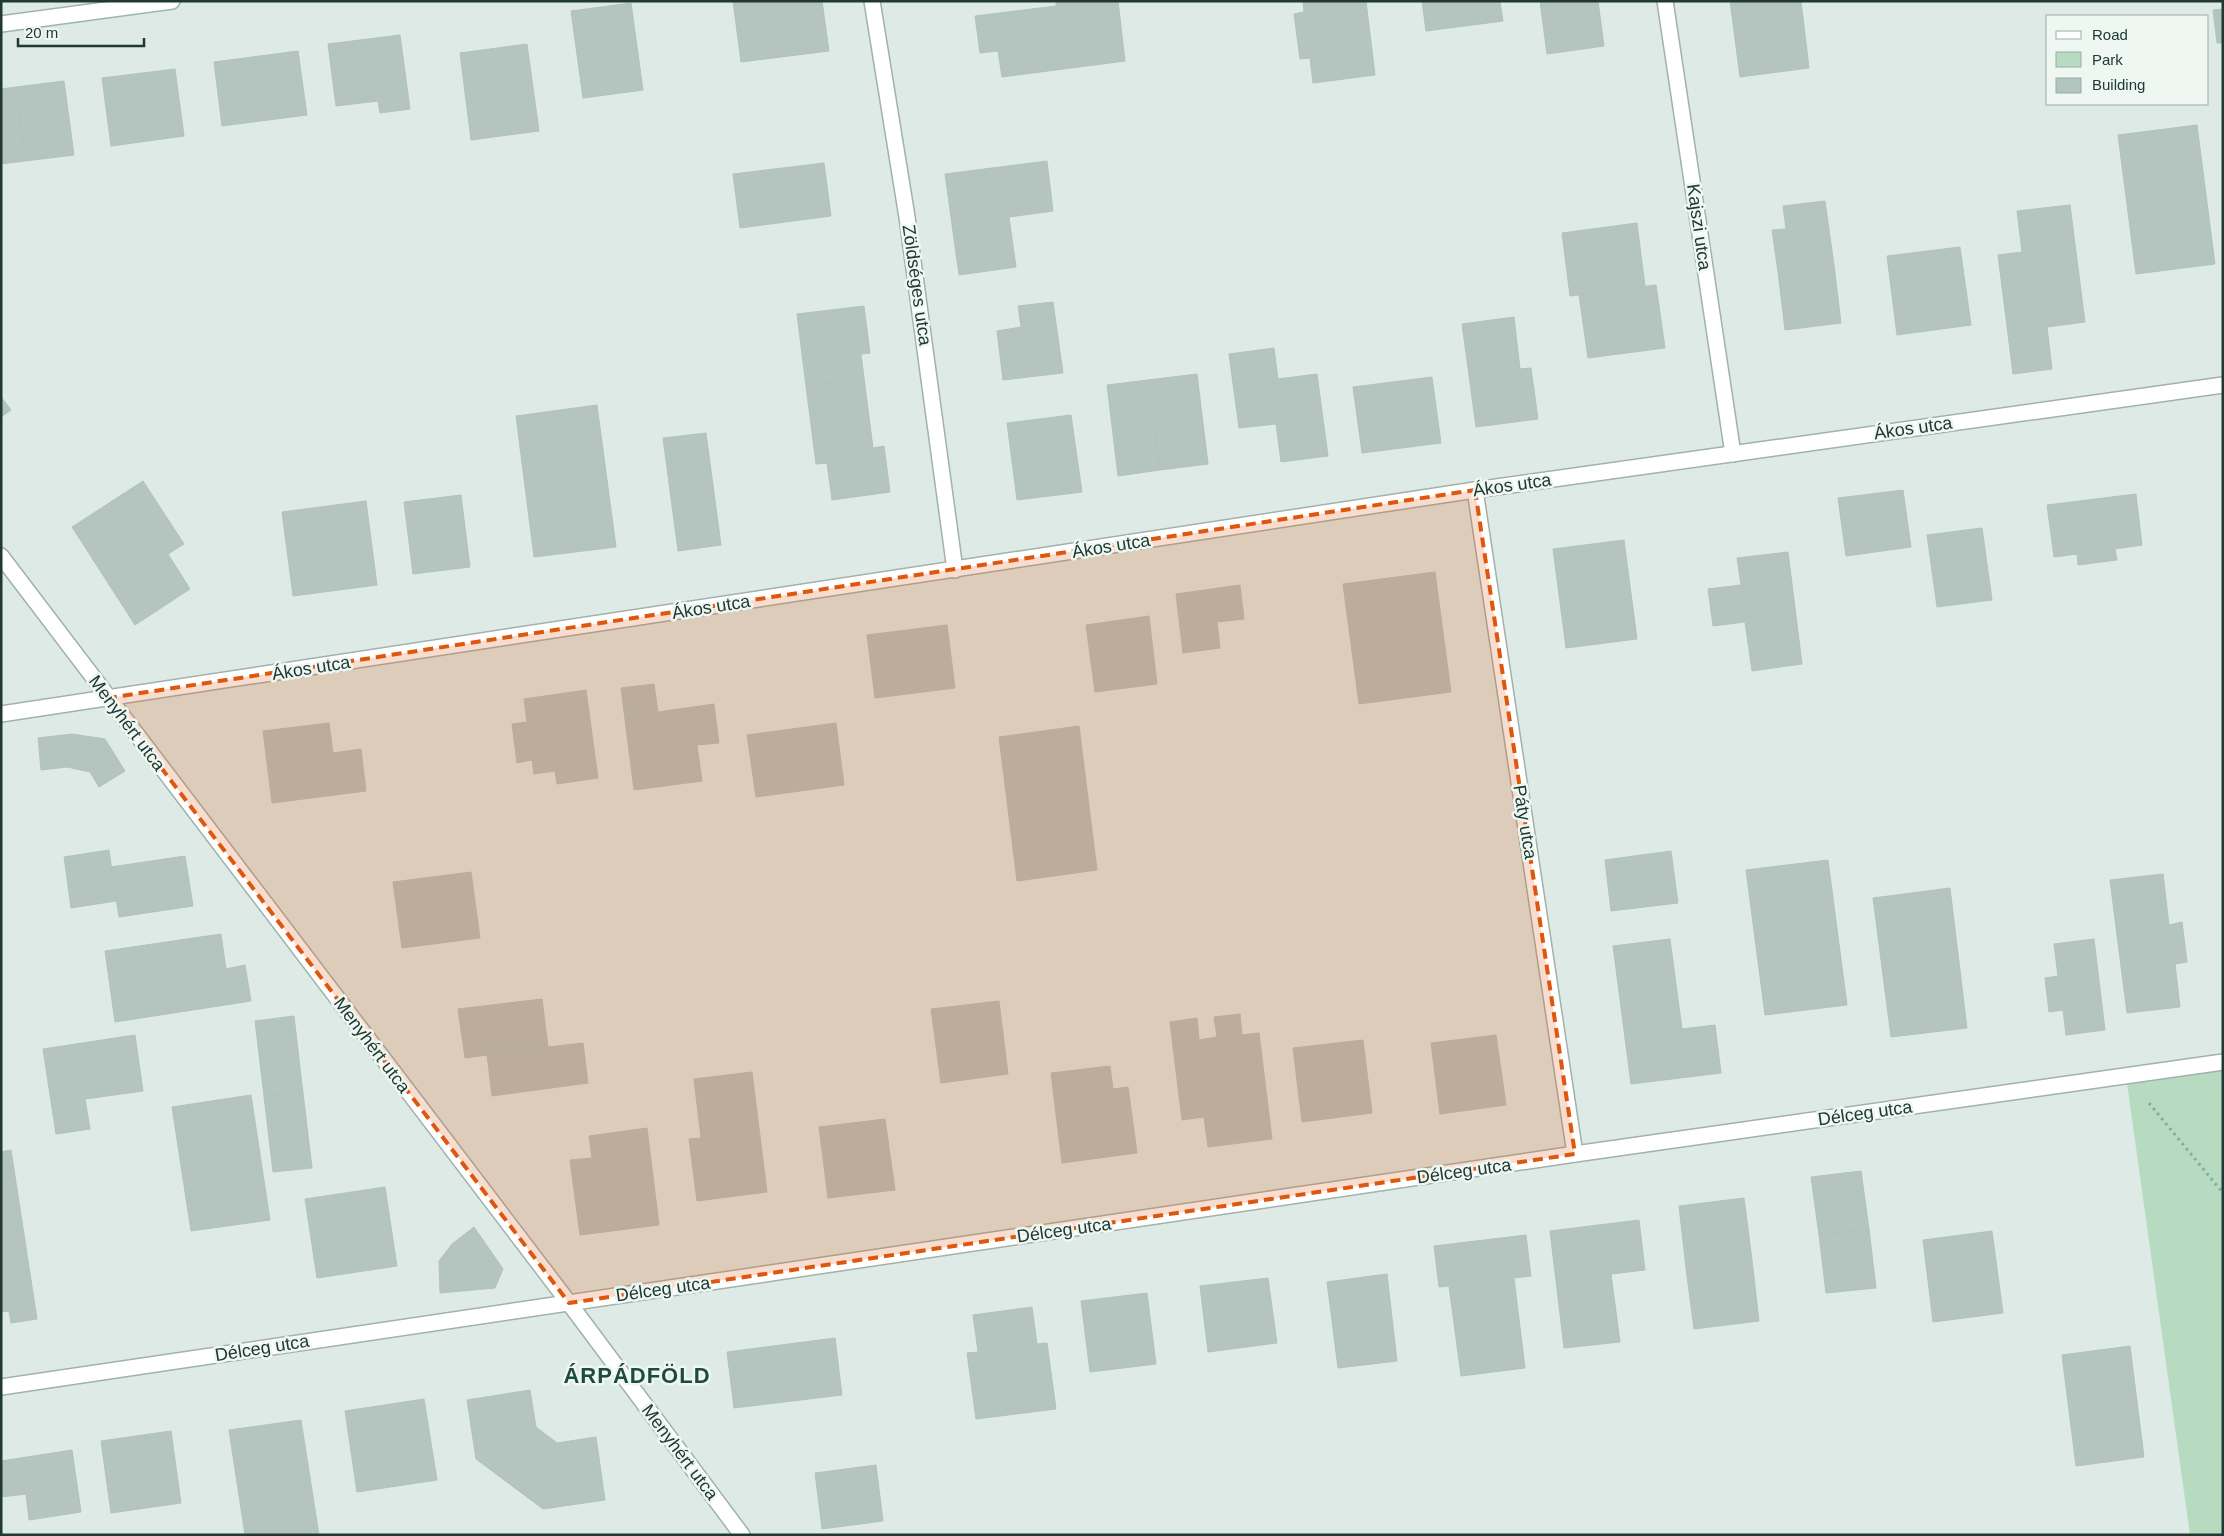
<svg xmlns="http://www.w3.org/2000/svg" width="2224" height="1536" viewBox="0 0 2224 1536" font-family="Arial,sans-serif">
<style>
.green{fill:#b7dbc1}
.building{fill:#b4c4be;stroke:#b1c3bc}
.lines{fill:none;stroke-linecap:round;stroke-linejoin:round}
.street-casing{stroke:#a1b1ac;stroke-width:18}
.secondary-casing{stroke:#9eb5ad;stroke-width:18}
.path{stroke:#7fad9f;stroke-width:3;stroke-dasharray:2.5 4;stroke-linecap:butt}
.street{stroke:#fff;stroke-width:15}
.secondary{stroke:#fff;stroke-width:15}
.marked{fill:#de570e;fill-opacity:0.2;stroke:#de570e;stroke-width:4;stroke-dasharray:10 6;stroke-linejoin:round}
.labels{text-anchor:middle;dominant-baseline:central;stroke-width:5;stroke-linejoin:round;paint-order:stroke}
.street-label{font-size:18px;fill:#203932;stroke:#eff7f3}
.district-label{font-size:22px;font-weight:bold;letter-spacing:1px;fill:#1d4b3f;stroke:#eff7f3}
</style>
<rect width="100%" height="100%" fill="#deeae5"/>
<polygon class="green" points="2223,1062 2223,1535 2190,1535 2126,1076"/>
<g class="building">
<polygon points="733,1 822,1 829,51 741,62"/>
<polygon points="1056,1 1118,1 1125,61 1002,77 998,51 980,53 975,16 1056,6"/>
<polygon points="1303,1 1366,1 1375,75 1313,83 1310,58 1300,59 1294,14 1304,12"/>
<polygon points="1422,1 1500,1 1503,21 1426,31"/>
<polygon points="1540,1 1598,1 1604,46 1547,54"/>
<polygon points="1730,1 1801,1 1809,68 1740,77"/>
<polygon points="631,3 643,90 583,98 571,11"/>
<polygon points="2223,9 2223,43 2217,43 2213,10"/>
<polygon points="400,35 410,109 380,113 378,101 336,106 328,44"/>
<polygon points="527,44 539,131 471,140 460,53"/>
<polygon points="298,51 307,115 222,126 214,62"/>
<polygon points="175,69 184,136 111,146 102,78"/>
<polygon points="64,81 74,155 25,161 16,87"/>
<polygon points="16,87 25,161 1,164 1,89"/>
<polygon points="2197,125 2215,264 2136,274 2118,135"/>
<polygon points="1047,161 1053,211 1009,217 1016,267 959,275 945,174"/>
<polygon points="824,163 831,216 740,228 733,174"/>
<polygon points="1825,201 1834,265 1778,272 1772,230 1786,229 1783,206"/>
<polygon points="2070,205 2085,322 2047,327 2052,369 2013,374 1998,255 2022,252 2017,211"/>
<polygon points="1637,223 1645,286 1570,296 1562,233"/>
<polygon points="1960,247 1971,325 1897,335 1887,256"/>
<polygon points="1834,265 1841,323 1785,330 1778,272"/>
<polygon points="1656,285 1665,348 1588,358 1579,295"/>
<polygon points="1053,302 1063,373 1003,380 997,331 1021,327 1018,306"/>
<polygon points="864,306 870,353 861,354 864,378 806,386 797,314"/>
<polygon points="1514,317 1520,369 1531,368 1538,419 1476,427 1462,324"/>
<polygon points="1274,348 1278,379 1317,374 1328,456 1281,462 1276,424 1239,428 1229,354"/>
<polygon points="1197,374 1208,464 1160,470 1148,380"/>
<polygon points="1432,377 1441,443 1362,453 1353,387"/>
<polygon points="864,378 873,448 884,446 890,492 832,500 827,463 816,464 806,386"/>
<polygon points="1148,380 1160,470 1118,476 1107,385"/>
<polygon points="1,397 11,410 1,417"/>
<polygon points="597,405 616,547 534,557 516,416"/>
<polygon points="1071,415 1082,492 1017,500 1007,423"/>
<polygon points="706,433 721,545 678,551 663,438"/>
<polygon points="143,481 184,544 168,554 190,589 135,625 72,527"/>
<polygon points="1903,490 1911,547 1846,556 1838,498"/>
<polygon points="2136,494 2142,545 2115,549 2117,560 2078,565 2077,554 2054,557 2047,505"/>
<polygon points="461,495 470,567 413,574 404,502"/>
<polygon points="366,501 377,585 293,596 282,512"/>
<polygon points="1982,528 1992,600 1937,607 1927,535"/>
<polygon points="1624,540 1637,639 1566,648 1553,549"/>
<polygon points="1788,552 1802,664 1752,671 1745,622 1713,626 1708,589 1741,585 1737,558"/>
<polygon points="1435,572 1451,692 1359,704 1343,584"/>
<polygon points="1240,585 1244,619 1217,622 1220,648 1183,653 1176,594"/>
<polygon points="1149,616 1157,684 1095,692 1086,625"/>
<polygon points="947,625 955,688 875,698 867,635"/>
<polygon points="654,684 658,712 714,704 719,743 697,745 702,781 634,790 621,688"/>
<polygon points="586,690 598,778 557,784 555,771 534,774 532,760 517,763 512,724 527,722 524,699"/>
<polygon points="329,723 333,753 361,749 366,791 272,803 263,731"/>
<polygon points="836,723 844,785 756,797 747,735"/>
<polygon points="1079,726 1097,870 1017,881 999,737"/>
<polygon points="72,734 105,739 125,771 99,787 90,772 67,767 41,770 38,738"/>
<polygon points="109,850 116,901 71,908 64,857"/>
<polygon points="1671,851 1678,903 1611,911 1605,860"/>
<polygon points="185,856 193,906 119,917 111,867"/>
<polygon points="1828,860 1847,1005 1765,1015 1746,870"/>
<polygon points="471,872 480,938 402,948 393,882"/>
<polygon points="2163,874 2169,925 2182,922 2187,962 2175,964 2180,1007 2127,1013 2110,880"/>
<polygon points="1950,888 1967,1028 1891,1037 1873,898"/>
<polygon points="221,934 226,969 245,965 251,1001 115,1022 105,951"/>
<polygon points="1670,939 1682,1029 1715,1025 1721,1073 1631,1084 1613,946"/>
<polygon points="2094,939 2105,1030 2066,1035 2063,1010 2049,1012 2045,978 2058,976 2054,944"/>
<polygon points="542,999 548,1047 465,1058 458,1009"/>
<polygon points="999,1001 1008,1074 941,1083 931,1009"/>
<polygon points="1240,1014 1242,1035 1259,1033 1272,1139 1208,1147 1204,1117 1182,1120 1170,1022 1197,1018 1199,1040 1217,1037 1214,1017"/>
<polygon points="294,1016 303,1093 264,1096 255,1021"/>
<polygon points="135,1035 143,1091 85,1099 90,1129 56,1134 43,1049"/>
<polygon points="1496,1035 1506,1105 1440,1114 1431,1043"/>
<polygon points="1363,1040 1372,1113 1302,1122 1293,1048"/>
<polygon points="583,1043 588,1083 492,1096 487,1054"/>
<polygon points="1110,1066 1113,1089 1128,1087 1137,1153 1062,1163 1051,1073"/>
<polygon points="752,1072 767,1192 697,1201 689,1139 701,1138 694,1079"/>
<polygon points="303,1093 312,1168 273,1172 264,1096"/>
<polygon points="251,1095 270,1220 191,1231 172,1107"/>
<polygon points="885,1119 895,1190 828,1198 819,1127"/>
<polygon points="647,1128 659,1225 580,1235 570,1160 592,1158 589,1136"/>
<polygon points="11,1150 37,1319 11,1323 9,1311 1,1312 1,1152"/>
<polygon points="1861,1171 1869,1229 1819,1235 1811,1177"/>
<polygon points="385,1187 397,1266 317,1278 305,1199"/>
<polygon points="1744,1198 1752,1260 1686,1268 1679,1206"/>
<polygon points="1639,1220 1645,1270 1611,1274 1620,1342 1564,1348 1550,1231"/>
<polygon points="474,1227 503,1269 495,1288 440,1293 439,1261 452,1244"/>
<polygon points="1869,1229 1876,1288 1826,1293 1819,1235"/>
<polygon points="1992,1231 2003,1313 1933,1322 1923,1240"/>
<polygon points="1526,1235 1531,1276 1514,1278 1525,1368 1461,1376 1449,1286 1439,1287 1434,1246"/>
<polygon points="1752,1260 1759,1321 1694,1329 1686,1268"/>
<polygon points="1387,1274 1397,1361 1338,1368 1327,1282"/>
<polygon points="1268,1278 1277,1343 1208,1352 1200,1286"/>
<polygon points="1147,1293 1156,1364 1090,1372 1081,1301"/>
<polygon points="1032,1307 1037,1344 1047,1343 1056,1409 976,1419 967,1353 978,1352 973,1315"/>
<polygon points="835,1338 842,1395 734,1408 727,1352"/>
<polygon points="2130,1346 2144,1457 2076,1466 2062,1355"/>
<polygon points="530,1390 536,1427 557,1443 596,1437 605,1500 543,1509 476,1459 467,1400"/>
<polygon points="424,1399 437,1480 357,1492 345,1411"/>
<polygon points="301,1420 319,1535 245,1535 229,1430"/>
<polygon points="171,1431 181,1503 111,1513 101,1441"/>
<polygon points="72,1450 81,1512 29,1520 26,1494 1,1497 1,1461"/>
<polygon points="876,1465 883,1521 822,1529 815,1473"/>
</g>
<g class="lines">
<defs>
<g id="street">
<polyline points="872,1 907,217 955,570"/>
<polyline points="1665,1 1733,454"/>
<polyline points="1475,490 1575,1154"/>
<polyline points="1,556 569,1303 742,1535"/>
<polyline points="1,714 1475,490 2223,385"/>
<polyline points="1,1387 1575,1154 2223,1062"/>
</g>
<polyline id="secondary" points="1,24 172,1"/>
</defs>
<use href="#street" class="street-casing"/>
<use href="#secondary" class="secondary-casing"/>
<polyline class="path" points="2149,1103 2223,1193"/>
<use href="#street" class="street"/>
<use href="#secondary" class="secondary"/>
</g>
<path class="marked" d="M1475 490 1575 1154 569 1303 108 698Z"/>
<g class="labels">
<g class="street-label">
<text transform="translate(1699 227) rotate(82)">Kajszi utca</text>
<text transform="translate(917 285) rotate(82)">Zöldséges utca</text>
<text transform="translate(1913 428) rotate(-8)">Ákos utca</text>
<text transform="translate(1512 485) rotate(-8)">Ákos utca</text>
<text transform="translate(1111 546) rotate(-9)">Ákos utca</text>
<text transform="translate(711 607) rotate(-9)">Ákos utca</text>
<text transform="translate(311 668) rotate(-9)">Ákos utca</text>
<text transform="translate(127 723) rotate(53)">Menyhért utca</text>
<text transform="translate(1525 822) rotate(81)">Páty utca</text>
<text transform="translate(372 1045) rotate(53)">Menyhért utca</text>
<text transform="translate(1865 1113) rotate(-8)">Délceg utca</text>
<text transform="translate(1464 1171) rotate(-8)">Délceg utca</text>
<text transform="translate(1064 1230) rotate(-8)">Délceg utca</text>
<text transform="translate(663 1289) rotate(-8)">Délceg utca</text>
<text transform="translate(262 1348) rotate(-9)">Délceg utca</text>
<text transform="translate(680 1452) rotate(53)">Menyhért utca</text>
</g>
<g class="district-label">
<text x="637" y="1375">ÁRPÁDFÖLD</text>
</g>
</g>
<rect width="2224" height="1536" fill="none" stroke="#203932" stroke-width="5"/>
<rect x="2046" y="15" width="162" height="90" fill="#eff7f3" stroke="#9caba6"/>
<rect x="2056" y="31" width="25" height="8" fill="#ffffff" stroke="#9caba6"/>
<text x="2092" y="40" font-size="15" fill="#203932">Road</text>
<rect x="2056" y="52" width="25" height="15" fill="#b7dbc1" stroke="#9caba6"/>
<text x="2092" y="65" font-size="15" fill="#203932">Park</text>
<rect x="2056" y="78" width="25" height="15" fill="#b4c4be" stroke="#9caba6"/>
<text x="2092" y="90" font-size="15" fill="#203932">Building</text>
<path d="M18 38v8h126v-8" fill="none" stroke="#203932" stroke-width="2.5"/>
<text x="25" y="38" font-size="15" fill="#203932" stroke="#eff7f3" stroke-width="4" paint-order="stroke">20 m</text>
</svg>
